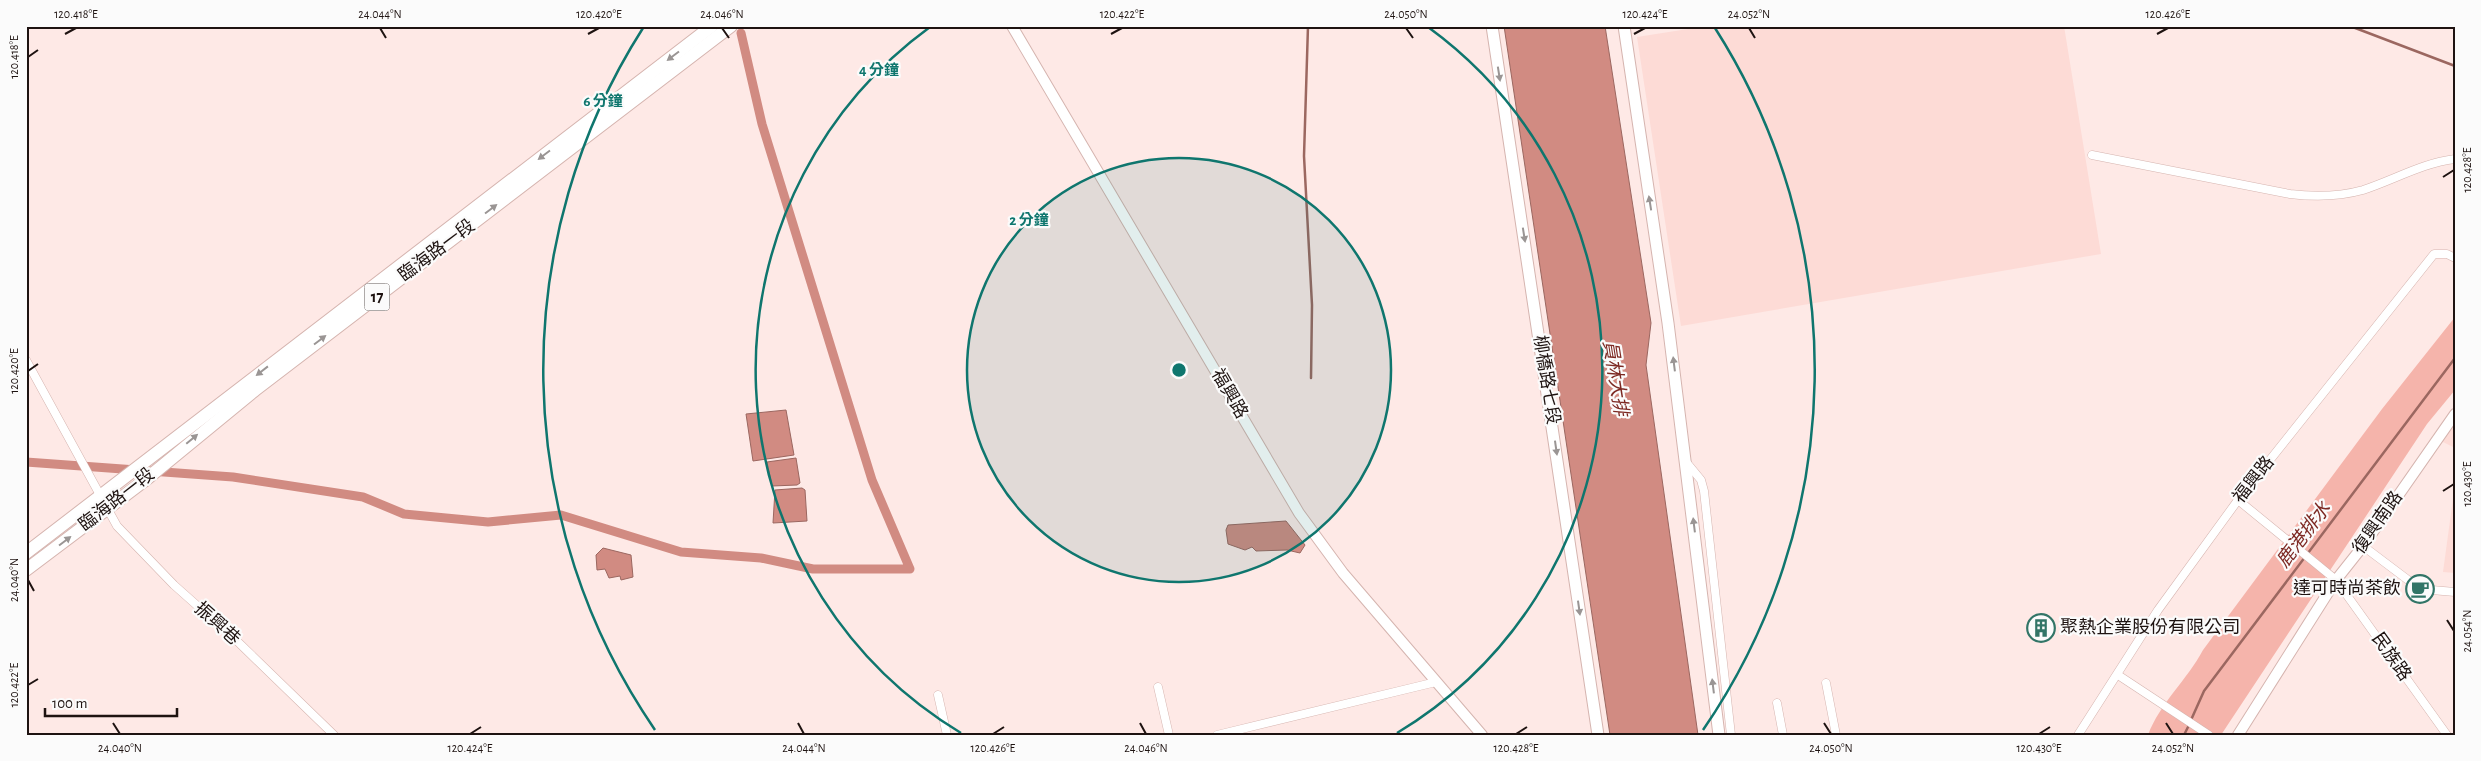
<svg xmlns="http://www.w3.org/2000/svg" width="2481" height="761" viewBox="0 0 2481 761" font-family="'Alegreya Sans','Noto Sans TC',sans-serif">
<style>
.built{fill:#fddbd6}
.green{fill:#f5b4ab}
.water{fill:#d18b82;stroke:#9b6760}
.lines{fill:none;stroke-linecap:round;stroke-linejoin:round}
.stream{stroke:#9b6760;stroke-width:2.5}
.canal{stroke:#d18b82;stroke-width:9}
.minor-casing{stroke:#d5b4af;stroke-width:9}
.tertiary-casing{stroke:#d5b4af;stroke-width:12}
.secondary-casing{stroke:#d5b4af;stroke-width:13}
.primary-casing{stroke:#d5b4af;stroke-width:14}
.minor{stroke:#fff;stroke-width:8}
.tertiary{stroke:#fff;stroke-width:10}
.secondary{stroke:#fff;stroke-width:11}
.primary{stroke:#fff;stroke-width:12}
.oneway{fill:#9a9594}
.ticks{fill:none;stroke:#1e1311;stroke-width:2}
.ring{fill:none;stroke:#0f766e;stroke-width:2.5}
.labels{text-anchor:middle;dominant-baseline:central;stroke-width:4.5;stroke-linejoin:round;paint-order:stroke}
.shield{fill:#fbfbfb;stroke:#605957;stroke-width:1}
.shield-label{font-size:16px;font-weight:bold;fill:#1e1311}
.street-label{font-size:18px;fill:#1e1311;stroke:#fbfbfb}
.poi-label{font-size:18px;fill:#1e1311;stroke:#fbfbfb;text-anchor:end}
.water-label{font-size:19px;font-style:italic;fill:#7d2923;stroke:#fbfbfb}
.centre{fill:#0f766e;stroke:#fbfbfb;stroke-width:2.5}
.ring-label{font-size:15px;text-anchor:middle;font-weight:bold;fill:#0f766e;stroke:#fbfbfb;stroke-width:4.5;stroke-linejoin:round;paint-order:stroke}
.neatline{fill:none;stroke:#1e1311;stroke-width:2}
.ticks-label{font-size:12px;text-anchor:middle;fill:#1e1311}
</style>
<rect width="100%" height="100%" fill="#fee9e6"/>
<g class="built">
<polygon points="1707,26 2064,26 2101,254 1681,326 1637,37"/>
<polygon points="2455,417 2455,448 2437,439"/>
<polygon points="2455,484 2455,573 2443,572"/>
</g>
<path class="green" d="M2455 317V390L2427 424 2221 735H2148C2160 703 2187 680 2203 650L2382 409Z"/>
<g class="water">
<polygon points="1504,26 1605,26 1651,323 1646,365 1698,735 1610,735"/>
<polygon points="786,410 794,455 753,461 746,414"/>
<polygon points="796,458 800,483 797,485 772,486 767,462"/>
<polygon points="802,488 805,490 807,521 773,523 775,490"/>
<polygon points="1286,521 1305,545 1300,553 1287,550 1256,551 1252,547 1245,550 1228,544 1226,530 1228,525"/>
<polygon points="603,548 631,555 633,577 621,580 620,576 609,578 605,569 597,570 596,555"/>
</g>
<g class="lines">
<g class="stream">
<polyline points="1308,26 1304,156 1312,305 1311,378"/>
<polyline points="2350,26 2455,66"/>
<polyline points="2191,720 2204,691 2455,358"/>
<polyline points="2184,735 2189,725"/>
</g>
<polyline class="canal" points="26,462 233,477 363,497 404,514 488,522 561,515 681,552 761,558 813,569 910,569 872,480 762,124 741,33"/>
<defs>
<g id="minor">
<path d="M2092 155 2290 194C2314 197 2338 197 2363 190 2394 180 2422 163 2455 159"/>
<polyline points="26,360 117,526 174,585 237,641 334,735"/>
<polyline points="1687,463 1701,480 1704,491 1731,735"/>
<polyline points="2238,500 2336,580 2447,735"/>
<polyline points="2363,546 2420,589 2455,592"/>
<polyline points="2118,675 2209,735"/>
<polyline points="1826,683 1836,735"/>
<polyline points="1158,687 1169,735"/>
<polyline points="938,695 947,735"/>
<polyline points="1777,703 1783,735"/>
<polyline points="1217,735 1436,682"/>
<polyline points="2078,735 2158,610 2238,500 2434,254 2447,254 2455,258"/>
</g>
<g id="tertiary">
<polyline points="1012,26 1299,513 1343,573 1482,735"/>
<polyline points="2238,735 2336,580 2363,546 2455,414"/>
</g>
<g id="secondary">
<polyline points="1492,26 1598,735"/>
<polyline points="1624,26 1668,323 1719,735"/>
</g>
<g id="primary">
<polyline points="26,553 712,26"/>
<polyline points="26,570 144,481 255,390 731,26"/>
</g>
</defs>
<use href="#minor" class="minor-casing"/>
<use href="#tertiary" class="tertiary-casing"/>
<use href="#secondary" class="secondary-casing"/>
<use href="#primary" class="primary-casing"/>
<use href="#minor" class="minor"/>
<use href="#tertiary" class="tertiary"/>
<use href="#secondary" class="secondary"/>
<use href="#primary" class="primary"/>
</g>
<defs><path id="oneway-solid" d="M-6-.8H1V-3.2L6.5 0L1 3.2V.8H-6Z" transform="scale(1.25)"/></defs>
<g class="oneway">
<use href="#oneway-solid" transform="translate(673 56) rotate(143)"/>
<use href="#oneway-solid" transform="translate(1499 74) rotate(81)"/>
<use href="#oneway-solid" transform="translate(544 155) rotate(143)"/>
<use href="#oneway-solid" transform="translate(1650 203) rotate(-99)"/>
<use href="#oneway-solid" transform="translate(491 209) rotate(-37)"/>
<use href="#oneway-solid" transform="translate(1524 235) rotate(81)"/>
<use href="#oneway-solid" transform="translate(320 340) rotate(-37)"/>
<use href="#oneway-solid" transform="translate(1674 364) rotate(-97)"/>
<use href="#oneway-solid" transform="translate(262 371) rotate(142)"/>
<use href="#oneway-solid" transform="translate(192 439) rotate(-40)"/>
<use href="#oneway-solid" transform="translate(1556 448) rotate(82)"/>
<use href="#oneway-solid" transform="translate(1694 525) rotate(-97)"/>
<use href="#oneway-solid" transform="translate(65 541) rotate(-37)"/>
<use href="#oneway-solid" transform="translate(1579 608) rotate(82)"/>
<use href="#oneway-solid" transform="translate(1713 686) rotate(-97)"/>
</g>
<path class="ticks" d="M380 28 386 38M722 28 729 38M1406 28 1413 38M1749 28 1755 38M65 34 76 28M588 34 599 28M1111 34 1122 28M1634 34 1645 28M2157 34 2168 28M28 57 38 50M2443 177 2454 170M28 371 38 364M2443 491 2454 484M28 580 34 591M2447 620 2454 631M28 685 38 679M113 723 120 734M798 723 804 734M1140 723 1146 734M1824 723 1831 734M2166 723 2173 734M470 734 481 727M993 734 1004 727M1516 734 1527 727M2039 734 2050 727"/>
<circle cx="1179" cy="370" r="212" fill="#0f766e" fill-opacity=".12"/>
<g class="ring">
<circle cx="1179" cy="370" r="212"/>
<path d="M961 733A424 424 0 0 1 930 27M1428 27A424 424 0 0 1 1397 733"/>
<path d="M655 730A636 636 0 0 1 643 28M1715 28A636 636 0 0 1 1703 730"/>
</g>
<defs>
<symbol id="cafe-ring" viewBox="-11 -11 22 22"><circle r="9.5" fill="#fbfbfb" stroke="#327567" stroke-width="1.5"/><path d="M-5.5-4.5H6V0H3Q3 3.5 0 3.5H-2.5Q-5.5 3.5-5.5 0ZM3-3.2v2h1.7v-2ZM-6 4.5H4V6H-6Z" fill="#327567"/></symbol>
<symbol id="building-ring" viewBox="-11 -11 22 22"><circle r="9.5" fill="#fbfbfb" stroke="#327567" stroke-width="1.5"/><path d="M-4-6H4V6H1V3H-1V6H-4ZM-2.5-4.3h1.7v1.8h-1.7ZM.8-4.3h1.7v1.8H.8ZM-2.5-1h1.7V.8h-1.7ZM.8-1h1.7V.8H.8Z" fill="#327567"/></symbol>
</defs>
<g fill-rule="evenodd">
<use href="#cafe-ring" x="2404" y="573" width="32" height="32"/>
<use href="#building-ring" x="2025" y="612" width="32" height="32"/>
</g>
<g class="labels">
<rect class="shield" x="364.5" y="283.5" width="25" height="27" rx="4"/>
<g class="shield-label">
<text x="377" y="297">17</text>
</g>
<g class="street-label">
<text transform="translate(437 251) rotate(-37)">臨海路一段</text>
<text transform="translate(1546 380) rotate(81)">柳橋路七段</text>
<text transform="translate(1229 394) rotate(60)">福興路</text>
<text transform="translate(2254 480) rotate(-52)">福興路</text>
<text transform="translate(117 500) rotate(-38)">臨海路一段</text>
<text transform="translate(2378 523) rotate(-55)">復興南路</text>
<text transform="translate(217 624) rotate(42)">振興巷</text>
<text transform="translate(2391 657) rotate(55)">民族路</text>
</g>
<g class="poi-label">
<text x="2401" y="589">達可時尚茶飲</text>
<text x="2060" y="628" text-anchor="start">聚熱企業股份有限公司</text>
</g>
<g class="water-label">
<text transform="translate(1615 378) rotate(81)">員林大排</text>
<text transform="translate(2304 535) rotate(-53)">鹿港排水</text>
</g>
</g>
<circle cx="1179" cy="370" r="8" class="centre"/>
<g class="ring-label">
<text x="879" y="75">4 分鐘</text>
<text x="603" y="106">6 分鐘</text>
<text x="1029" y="225">2 分鐘</text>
</g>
<rect width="2481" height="761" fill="none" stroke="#fbfbfb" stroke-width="55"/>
<path d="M45 708v8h132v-8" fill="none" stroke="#1e1311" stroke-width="2.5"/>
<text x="52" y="708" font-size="15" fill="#1e1311" stroke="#fbfbfb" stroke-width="4" paint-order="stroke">100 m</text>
<rect x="28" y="28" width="2426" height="706" class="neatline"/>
<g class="ticks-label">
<text x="76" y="18">120.418°E</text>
<text x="380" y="18">24.044°N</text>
<text x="599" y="18">120.420°E</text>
<text x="722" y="18">24.046°N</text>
<text x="1122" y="18">120.422°E</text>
<text x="1406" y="18">24.050°N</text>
<text x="1645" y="18">120.424°E</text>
<text x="1749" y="18">24.052°N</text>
<text x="2168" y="18">120.426°E</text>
<text transform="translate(14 57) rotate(-90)" y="4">120.418°E</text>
<text transform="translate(2467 170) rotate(-90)" y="4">120.428°E</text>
<text transform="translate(14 371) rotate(-90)" y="4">120.420°E</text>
<text transform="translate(2467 484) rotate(-90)" y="4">120.430°E</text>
<text transform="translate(14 580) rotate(-90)" y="4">24.040°N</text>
<text transform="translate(2467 631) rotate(-90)" y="4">24.054°N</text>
<text transform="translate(14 685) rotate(-90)" y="4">120.422°E</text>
<text x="120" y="752">24.040°N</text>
<text x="470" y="752">120.424°E</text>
<text x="804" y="752">24.044°N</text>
<text x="993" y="752">120.426°E</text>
<text x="1146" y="752">24.046°N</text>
<text x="1516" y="752">120.428°E</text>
<text x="1831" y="752">24.050°N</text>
<text x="2039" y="752">120.430°E</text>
<text x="2173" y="752">24.052°N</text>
</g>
</svg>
